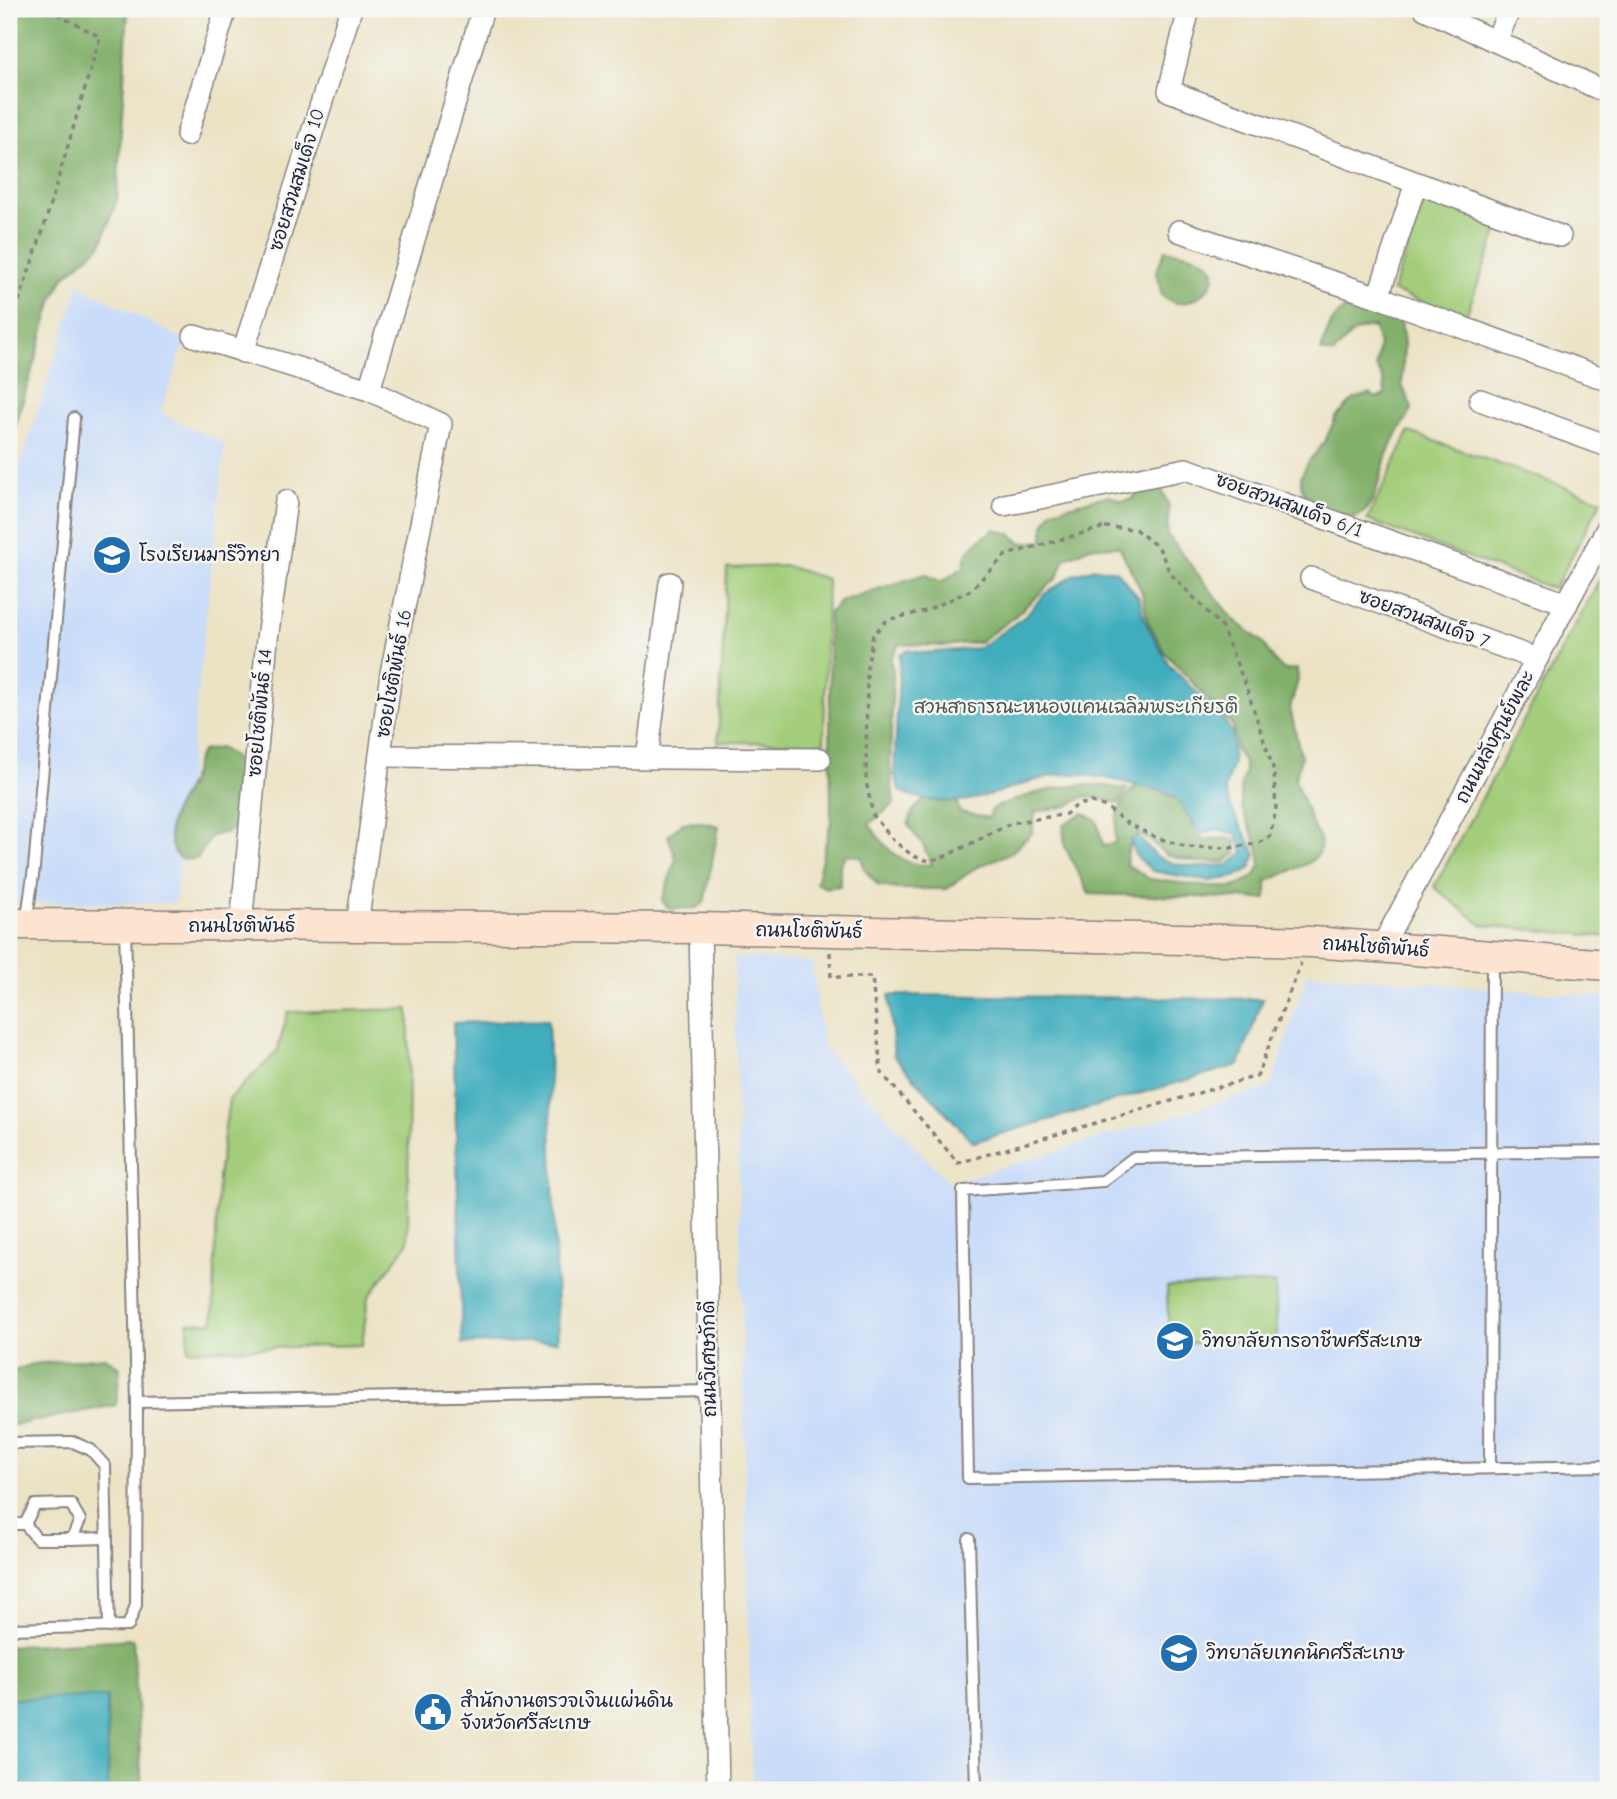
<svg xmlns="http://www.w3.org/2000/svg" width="1617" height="1799" viewBox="0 0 1617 1799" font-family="'Comic Neue','Playpen Sans Thai',sans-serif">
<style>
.built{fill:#c9dcf9}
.green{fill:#a3cd7a;stroke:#62785a;stroke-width:2}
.forest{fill:#82b06a;stroke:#526952;stroke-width:2}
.water{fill:#3fadbd;stroke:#30687c;stroke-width:2}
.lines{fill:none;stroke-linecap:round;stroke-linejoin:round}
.lane-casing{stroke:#878280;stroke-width:14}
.street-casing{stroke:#878280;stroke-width:24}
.secondary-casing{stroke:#878280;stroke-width:33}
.path{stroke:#878280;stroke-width:3.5;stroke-dasharray:5 5;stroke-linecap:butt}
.lane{stroke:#fff;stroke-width:10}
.street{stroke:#fff;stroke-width:21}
.secondary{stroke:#fde4d0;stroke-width:30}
.labels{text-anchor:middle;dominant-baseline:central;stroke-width:5;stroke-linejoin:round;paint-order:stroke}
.street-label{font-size:19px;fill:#22223b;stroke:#f6f6f2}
.poi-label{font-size:19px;fill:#22223b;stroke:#f6f6f2;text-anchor:start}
.park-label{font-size:19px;fill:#49554e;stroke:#f6f6f2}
</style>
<rect width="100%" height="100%" fill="#f6f6f2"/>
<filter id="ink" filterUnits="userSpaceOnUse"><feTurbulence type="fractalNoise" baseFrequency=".0143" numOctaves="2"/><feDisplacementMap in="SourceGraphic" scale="14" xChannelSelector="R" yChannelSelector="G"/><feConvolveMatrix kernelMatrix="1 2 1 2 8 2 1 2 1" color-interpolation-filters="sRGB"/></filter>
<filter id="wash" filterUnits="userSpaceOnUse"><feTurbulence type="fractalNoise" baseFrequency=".00686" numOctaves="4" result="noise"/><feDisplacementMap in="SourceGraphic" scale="28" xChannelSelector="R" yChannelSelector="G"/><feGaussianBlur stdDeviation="1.57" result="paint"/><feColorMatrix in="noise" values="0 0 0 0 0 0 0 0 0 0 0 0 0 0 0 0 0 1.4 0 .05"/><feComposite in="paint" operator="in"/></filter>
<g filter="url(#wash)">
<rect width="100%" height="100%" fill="#ece3c5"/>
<g class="built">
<polygon points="79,285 186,341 160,413 225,444 175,903 9,903 9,629 15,481"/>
<polygon points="734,957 812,962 823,1047 949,1183 1271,1087 1307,974 1608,997 1608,1790 752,1790"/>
</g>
<g class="green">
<polygon points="1426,198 1500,225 1465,318 1392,291"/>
<polygon points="1409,432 1602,500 1554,589 1367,520"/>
<polygon points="1608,564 1608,937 1482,925 1434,887"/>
<polygon points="786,566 827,579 824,743 718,742 727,568"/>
<polygon points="409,1009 408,1243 368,1298 362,1345 188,1350 188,1323 213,1322 218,1177 229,1099 277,1052 288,1012"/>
<polygon points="1275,1283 1277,1340 1169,1344 1167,1287"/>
</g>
<g class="forest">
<polygon points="9,9 128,9 117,199 101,245 64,277 53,299 9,448"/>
<path d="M1165 250C1178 252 1196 254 1207 262 1229 278 1194 306 1177 303 1172 303 1166 298 1162 296L1156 272Z"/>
<path d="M1369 298 1393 310 1401 325 1404 342 1402 385 1412 408C1404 423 1395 437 1388 452 1381 467 1376 515 1354 517 1337 519 1321 507 1307 500L1301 485V476L1309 461 1325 441 1336 417 1354 399 1369 394 1377 398 1385 395 1384 381 1376 366 1379 345 1374 327C1354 328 1346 338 1334 354L1321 351C1331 318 1336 309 1369 298Z"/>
<path d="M1147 483 1162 490 1169 506 1167 534 1232 618 1261 641 1277 664 1285 670 1297 669 1298 680 1290 708 1301 757 1295 780 1314 829 1321 841 1319 854 1309 863 1267 881 1266 899 1089 894 1065 847 1063 825 1083 813 1097 821 1103 845 1115 843C1115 816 1119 799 1141 781L1163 785 1169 797 1183 800C1190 814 1190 826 1200 839L1227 838 1236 840V853L1225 862H1198L1168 856 1150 841 1138 834 1129 845 1126 864 1150 879 1210 887H1234L1254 877 1261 864 1259 850 1242 809 1240 789 1245 771 1243 760 1236 751 1233 726 1165 653 1147 620 1142 592 1119 546 1090 547 1065 559 1057 578 1013 618 979 642 943 646 899 644 890 660 893 670 890 766 894 804 869 824C887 849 898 866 932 865L923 845 908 825 913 811 928 795 953 791 960 812 989 818 992 809C1022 796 1061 784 1094 785 1105 785 1116 788 1127 789L1119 803 1086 796 1067 806 1035 812 1032 833 1011 853 975 868 947 889H897L878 885 865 870 861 857 846 854 840 865V886L826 888 816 883 831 821 829 613 841 601 925 574 941 582 964 567C963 549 981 540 994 529L1011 534 1020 543 1043 541 1044 525 1052 510 1109 495 1121 501 1133 499 1139 486Z"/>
<path d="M220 748C256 768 245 790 241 825L231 831 211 836 198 858C186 861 177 861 172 847 162 815 183 803 192 776 196 767 195 760 202 751Z"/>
<polygon points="702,822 719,826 704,903 696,908 670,909 662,901 676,858 668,836 682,823"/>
<polygon points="105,1357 120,1368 116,1405 9,1426 9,1373 32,1364"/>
<polygon points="133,1639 142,1790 9,1790 9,1646"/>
</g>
<g class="water">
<path d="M1095 568 1117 571 1139 598 1144 619 1169 665 1222 718 1232 732 1233 763 1225 789 1231 808 1256 854 1250 869 1235 877 1210 881 1152 871 1135 855 1130 840 1138 837 1157 857 1176 864 1198 867 1228 865 1243 853 1237 834 1216 829 1201 834C1195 826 1179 799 1172 795 1164 789 1146 788 1136 785 1110 779 1077 770 1051 776 995 790 958 817 900 791L894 774 900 654 908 650 924 653 979 648 1024 617 1044 595 1073 575Z"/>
<polygon points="889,995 1263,999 1239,1065 973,1142 894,1056"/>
<polygon points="548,1020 558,1341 462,1344 453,1023"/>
<polygon points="107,1697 108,1790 9,1790 9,1699"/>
</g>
</g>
<g filter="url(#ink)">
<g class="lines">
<defs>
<g id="lane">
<polyline points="26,924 34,868 74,418"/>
<polyline points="125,926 137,1402"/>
<polyline points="1608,1151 1133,1158 1103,1181 963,1191 968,1478 1608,1466"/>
<polyline points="9,1443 73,1442 91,1450 105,1466 109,1627"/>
<polyline points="1490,1468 1492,957"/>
<polygon points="71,1504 80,1520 72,1539 37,1539 25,1524 35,1505"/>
<polyline points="9,1524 25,1524"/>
<polyline points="72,1539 107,1538"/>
<polyline points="969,1539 976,1790"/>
<polyline points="9,1629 128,1626 136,1605 137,1402 710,1391"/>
</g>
<g id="street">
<polyline points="1189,9 1169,91 1560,236"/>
<polyline points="1425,9 1608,93"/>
<polyline points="1496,41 1510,9"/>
<polyline points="187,135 226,9"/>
<polyline points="1179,231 1378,297 1608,380"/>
<polyline points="1378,297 1416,183"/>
<polyline points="194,336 369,390 441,424 391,673 357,926"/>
<polyline points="243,352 351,9"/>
<polyline points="369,390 483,9"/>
<polyline points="1480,400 1608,446"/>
<polyline points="1004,505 1186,469 1567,604"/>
<polyline points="1311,578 1537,659"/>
<polyline points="380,756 820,759"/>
<polyline points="647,758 670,583"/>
<polyline points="241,926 267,639 286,501"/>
<polyline points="700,928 718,1790"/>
<polyline points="1381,948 1608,527"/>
</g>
<polyline id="secondary" points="9,924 700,928 1312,942 1608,965"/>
</defs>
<use href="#lane" class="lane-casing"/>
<use href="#street" class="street-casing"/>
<use href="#secondary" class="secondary-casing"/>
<g class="path">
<polyline points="9,330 43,230 100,37 48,9"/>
<polygon points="1105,527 1135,529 1159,548 1170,573 1221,626 1246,686 1274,771 1276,810 1270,836 1259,843 1230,848 1187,847 1155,837 1125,822 1106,807 1092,802 1077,805 1066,814 1012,823 946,856 929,861 913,856 894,841 873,815 866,781 867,668 873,635 887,620 925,611 969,591 1006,555"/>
<polyline points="830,952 831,977 872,977 881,1072 958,1163 1257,1076 1301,963"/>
</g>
<use href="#lane" class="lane"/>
<use href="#street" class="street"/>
<use href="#secondary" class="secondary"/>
</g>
</g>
<defs>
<symbol id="school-disc" viewBox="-11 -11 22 22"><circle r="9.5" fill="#1f6fb2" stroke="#f6f6f2"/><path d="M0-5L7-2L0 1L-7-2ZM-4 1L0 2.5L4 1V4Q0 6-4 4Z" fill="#fff"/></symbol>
<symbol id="university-disc" viewBox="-11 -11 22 22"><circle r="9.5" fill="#1f6fb2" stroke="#f6f6f2"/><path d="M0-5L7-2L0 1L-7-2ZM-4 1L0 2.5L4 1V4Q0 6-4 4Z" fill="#fff"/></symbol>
<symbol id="civic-disc" viewBox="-11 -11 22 22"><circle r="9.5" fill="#1f6fb2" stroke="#f6f6f2"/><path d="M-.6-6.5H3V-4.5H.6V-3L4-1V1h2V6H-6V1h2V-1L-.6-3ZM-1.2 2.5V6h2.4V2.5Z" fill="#fff"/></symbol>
</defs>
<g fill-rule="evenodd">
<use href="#school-disc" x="90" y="533" width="44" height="44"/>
<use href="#university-disc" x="1153" y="1319" width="44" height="44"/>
<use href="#university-disc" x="1157" y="1631" width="44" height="44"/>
<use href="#civic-disc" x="411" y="1690" width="44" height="44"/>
</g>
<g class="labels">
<g class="street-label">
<text transform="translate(297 180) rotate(-73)">ซอยสวนสมเด็จ 10</text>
<text transform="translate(1289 505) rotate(20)">ซอยสวนสมเด็จ 6/1</text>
<text transform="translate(1424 619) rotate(20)">ซอยสวนสมเด็จ 7</text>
<text transform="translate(394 674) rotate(-80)">ซอยโชติพันธ์ 16</text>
<text transform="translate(260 713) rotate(-85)">ซอยโชติพันธ์ 14</text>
<text transform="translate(1495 737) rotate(-62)">ถนนหลังศูนย์พละ</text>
<text x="242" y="926">ถนนโชติพันธ์</text>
<text transform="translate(809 931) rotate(1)">ถนนโชติพันธ์</text>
<text transform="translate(1376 947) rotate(4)">ถนนโชติพันธ์</text>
<text transform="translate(709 1359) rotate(-91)">ถนนวิเศษภักดี</text>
</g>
<g class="poi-label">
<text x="139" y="555">โรงเรียนมารีวิทยา</text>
<text x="1202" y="1341">วิทยาลัยการอาชีพศรีสะเกษ</text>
<text x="1206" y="1653">วิทยาลัยเทคนิคศรีสะเกษ</text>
<text x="460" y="1701">สำนักงานตรวจเงินแผ่นดิน<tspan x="460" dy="22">จังหวัดศรีสะเกษ</tspan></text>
</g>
<g class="park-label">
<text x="1076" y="707">สวนสาธารณะหนองแคนเฉลิมพระเกียรติ</text>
</g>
</g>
<rect width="1617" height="1799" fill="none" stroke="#f6f6f2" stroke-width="35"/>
</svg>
